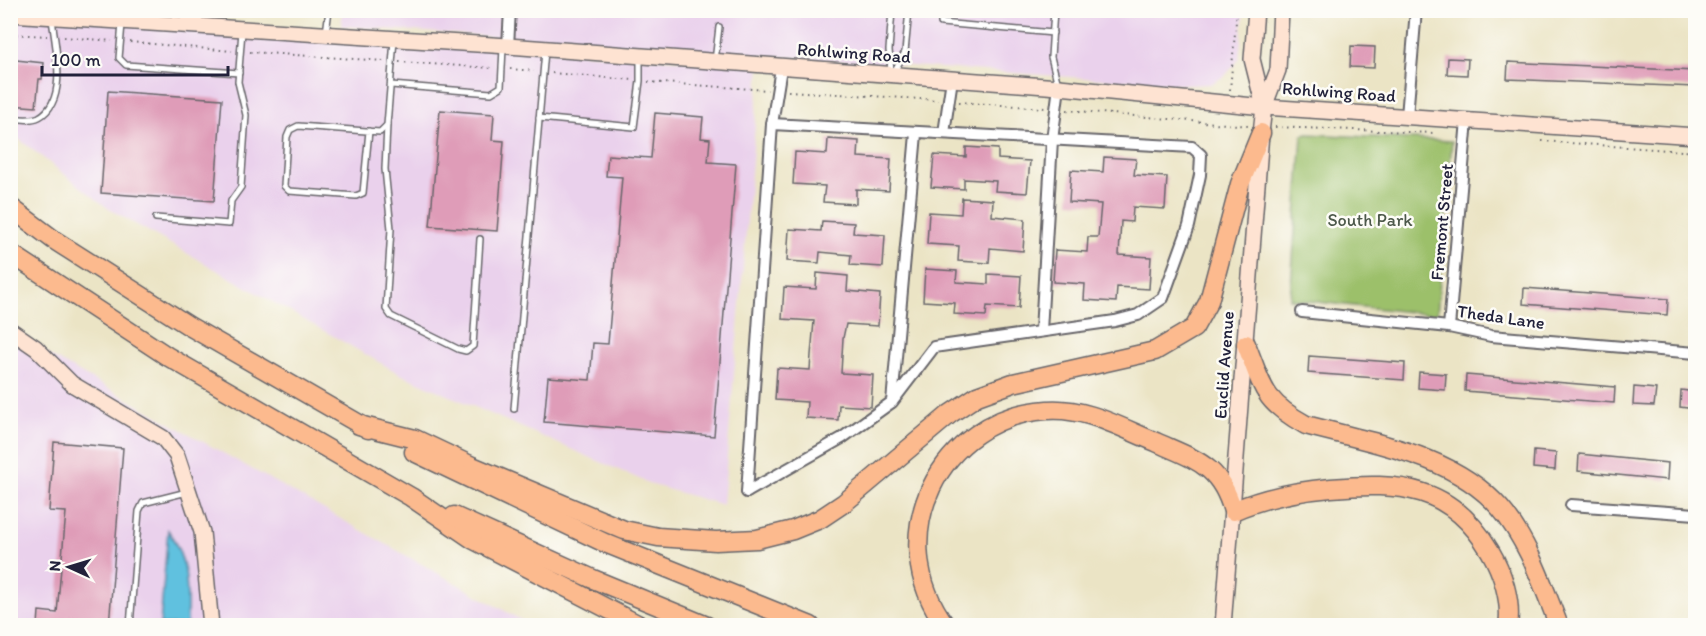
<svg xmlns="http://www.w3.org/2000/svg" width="1706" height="636" viewBox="0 0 1706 636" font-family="Itim,sans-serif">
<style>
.built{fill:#ead1ec}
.green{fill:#9cc06a;stroke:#5f7152;stroke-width:1.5}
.water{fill:#61c1df;stroke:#42728d;stroke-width:1.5}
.building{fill:#df9cb8}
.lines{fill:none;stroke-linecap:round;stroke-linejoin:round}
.lane-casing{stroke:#68666b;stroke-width:8}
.street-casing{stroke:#68666b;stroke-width:14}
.secondary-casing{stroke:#68666b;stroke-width:18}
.highway-casing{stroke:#68666b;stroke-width:21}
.path{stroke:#68666b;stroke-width:2;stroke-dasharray:1.5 4.5;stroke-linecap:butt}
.lane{stroke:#fff;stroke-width:5}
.street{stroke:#fff;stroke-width:10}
.secondary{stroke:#fee3d2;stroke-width:15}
.highway{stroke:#fcba8e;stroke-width:18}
.labels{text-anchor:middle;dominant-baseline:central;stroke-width:5;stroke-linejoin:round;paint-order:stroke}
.street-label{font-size:18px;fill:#22223b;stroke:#fdfcf7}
.park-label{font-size:18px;fill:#4d594b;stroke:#fdfcf7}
</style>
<rect width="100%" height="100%" fill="#fdfcf7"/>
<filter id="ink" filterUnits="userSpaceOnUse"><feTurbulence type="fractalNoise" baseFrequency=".0167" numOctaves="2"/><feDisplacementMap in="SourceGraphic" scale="12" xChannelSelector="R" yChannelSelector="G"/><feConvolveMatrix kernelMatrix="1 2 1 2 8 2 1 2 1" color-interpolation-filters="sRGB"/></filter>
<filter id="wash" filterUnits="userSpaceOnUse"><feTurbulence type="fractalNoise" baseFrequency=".008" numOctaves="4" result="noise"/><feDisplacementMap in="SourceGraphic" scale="24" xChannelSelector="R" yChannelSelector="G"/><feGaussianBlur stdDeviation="1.35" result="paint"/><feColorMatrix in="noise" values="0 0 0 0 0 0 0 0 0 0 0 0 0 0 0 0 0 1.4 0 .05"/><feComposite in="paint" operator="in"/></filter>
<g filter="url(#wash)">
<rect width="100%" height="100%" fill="#ebe4c5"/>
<g class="built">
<polygon points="343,10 1244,11 1239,59 1225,76 1210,84 1185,85 341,26"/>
<polygon points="10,14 760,66 723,505 653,485 400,374 109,209 11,133"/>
<polygon points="10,330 36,348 530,625 11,625"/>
</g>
<polygon class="green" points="1306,134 1452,141 1437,315 1290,299 1302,136"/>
<path class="water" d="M168 530C190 565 187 587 187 625H160Z"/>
<g id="blocks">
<g class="building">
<polygon points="1351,46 1375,47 1374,68 1350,67"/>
<polygon points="1448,58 1468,59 1467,75 1447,74"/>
<polygon points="16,60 44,63 42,79 39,79 36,107 10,105 10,62 15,63"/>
<polygon points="1508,62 1695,71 1695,87 1507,79"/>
<polygon points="108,91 222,99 214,201 101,193"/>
<polygon points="440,110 494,114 492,140 504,141 497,231 430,226"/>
<polygon points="655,113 703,117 701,138 710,139 708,162 736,164 714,436 544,422 548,377 590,380 593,343 608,344 622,177 606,176 608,155 651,158"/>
<polygon points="828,139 859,141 858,157 891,159 889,191 856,189 856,204 823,202 825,186 793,184 795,152 827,154"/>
<polygon points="966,147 998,149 998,159 1030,161 1027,193 995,191 996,181 964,179 964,189 931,187 934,155 966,157"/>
<polygon points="1104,157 1136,159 1134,175 1167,177 1165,209 1133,207 1132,222 1121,221 1119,255 1151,257 1149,289 1117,287 1116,302 1084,300 1085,284 1053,282 1055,250 1087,252 1088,237 1098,237 1101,204 1069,202 1071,170 1103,172"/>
<polygon points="962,198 993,200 992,216 1025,219 1023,251 990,248 989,263 958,261 959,246 927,244 929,212 961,214"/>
<polygon points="822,221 854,223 853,233 885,235 883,267 850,265 851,255 820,252 819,263 787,261 789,229 821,231"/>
<polygon points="925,269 957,271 956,282 988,284 988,274 1021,276 1019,308 987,306 986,316 954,314 955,303 923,301"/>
<polygon points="817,273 848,276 847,291 880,294 878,326 846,324 843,338 841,373 873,375 871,407 839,405 838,420 806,418 807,402 775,400 777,368 810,370 811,355 814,321 782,319 784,287 816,289"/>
<polygon points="1524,288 1668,299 1667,315 1523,304"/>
<polygon points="1309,356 1405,363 1404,380 1308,373"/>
<polygon points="1419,372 1446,374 1445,390 1418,388"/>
<polygon points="1466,375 1615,387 1614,403 1465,391"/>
<polygon points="1634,387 1656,389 1654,406 1633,405"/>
<polygon points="1681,390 1695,392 1695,409 1680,407"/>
<polygon points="54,442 123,448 109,626 38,626 39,611 57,613 66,512 49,511"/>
<polygon points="1534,451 1556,453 1555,470 1533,468"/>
<polygon points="1579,454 1668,463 1667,480 1578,471"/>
</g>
</g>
</g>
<g filter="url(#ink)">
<use href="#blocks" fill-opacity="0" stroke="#68666b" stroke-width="1.5"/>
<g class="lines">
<defs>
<g id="lane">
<polyline points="941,10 941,23 1053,33"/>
<polyline points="1054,10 1051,57 1058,85"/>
<polyline points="122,24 119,58 126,65 239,73"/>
<polyline points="326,33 329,10"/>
<polyline points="715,61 719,27"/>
<polyline points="891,71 889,50 892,10"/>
<polyline points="894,72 905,52 909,10"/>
<polyline points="391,85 491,93 501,87 503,48"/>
<path d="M10 118C19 119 31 121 39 117 69 101 55 45 52 19"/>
<polyline points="539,118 634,127 640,81 640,57"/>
<polyline points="387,125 385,169 391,229 386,309 391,316 458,349 466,351 473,346 480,239"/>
<polyline points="369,131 363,193 356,196 289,191 284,186 287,137 290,130 298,126 380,132 387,125 394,40"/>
<polyline points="156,218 229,224 231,201 241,187 246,115 238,82 242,31"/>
<polyline points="514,409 545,51"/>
<polyline points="130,626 139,511 143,503 187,492"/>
</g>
<g id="street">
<polyline points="508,46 510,10"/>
<polyline points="1407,116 1416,10"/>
<polyline points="772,124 1192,147 1201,155 1200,175 1189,226 1163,298 1138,315 1115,321 934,347 892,402"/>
<polyline points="944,133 952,79"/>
<polyline points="1302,312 1449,327 1491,336 1696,353"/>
<polyline points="1449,327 1467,120"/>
<polyline points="1041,331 1052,140 1059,87"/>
<polyline points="747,492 842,438 892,402 916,134"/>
<polyline points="747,492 772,124 781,68"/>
<polyline points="1571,505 1696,514"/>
</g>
<g id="secondary">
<polyline points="1256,10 1252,59 1264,107"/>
<polyline points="10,14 508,46 1059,87 1264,107 1696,136"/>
<polyline points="10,330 36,348 72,384 163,438 177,456 202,532 211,626"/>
<polyline points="1223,626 1261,133 1264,107 1278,70 1281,10"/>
</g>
<g id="highway">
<polyline points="10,207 54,240 189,326 368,429"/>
<polyline points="10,253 167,356 411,497 474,540 641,626"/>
<path d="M1246 344C1263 387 1262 401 1306 425 1372 443 1453 454 1500 508 1528 540 1543 586 1559 626"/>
<polyline points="359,425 415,439 472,466 624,530 658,537 716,541 757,539 793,530 820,519 844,503 950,414 977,396 1013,383 1155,351 1194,328 1209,301 1240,184 1261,133"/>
<polyline points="414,452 605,543 811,626"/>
<polyline points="454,516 593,579 707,626"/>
<path d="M946 626C880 538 939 417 1047 410 1086 407 1121 428 1156 442 1196 460 1220 465 1233 511 1265 497 1297 491 1331 488 1400 482 1451 485 1490 551 1502 571 1512 601 1508 626"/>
</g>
</defs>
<use href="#lane" class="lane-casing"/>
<use href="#street" class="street-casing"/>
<use href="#secondary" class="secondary-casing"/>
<use href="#highway" class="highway-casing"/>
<g class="path">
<polyline points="10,34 47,36"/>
<polyline points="64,37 112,41"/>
<polyline points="130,42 232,51"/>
<polyline points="250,52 385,61"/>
<polyline points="399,62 492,68"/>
<polyline points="510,69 534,71"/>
<polyline points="552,73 633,80"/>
<polyline points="648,82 768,90"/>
<polyline points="1230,90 1237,10"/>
<polyline points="788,91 938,100"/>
<polyline points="959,102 1046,108"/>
<polyline points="1067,110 1249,126"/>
<polyline points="1275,127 1435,133"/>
<polyline points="1542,141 1696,152"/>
</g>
<use href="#lane" class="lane"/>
<use href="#street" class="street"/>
<use href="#secondary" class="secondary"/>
<use href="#highway" class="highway"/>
</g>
</g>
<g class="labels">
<g class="street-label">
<text transform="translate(854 53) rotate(4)">Rohlwing Road</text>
<text transform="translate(1339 92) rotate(4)">Rohlwing Road</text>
<text transform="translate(1442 222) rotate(-85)">Fremont Street</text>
<text transform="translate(1501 317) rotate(8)">Theda Lane</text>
<text transform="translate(1224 365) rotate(-86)">Euclid Avenue</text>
</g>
<g class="park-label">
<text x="1370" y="220">South Park</text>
</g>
</g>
<rect width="1706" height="636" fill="none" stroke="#fdfcf7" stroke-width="36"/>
<g transform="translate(69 567) rotate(274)" stroke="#fdfcf7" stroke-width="4.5" paint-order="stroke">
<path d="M0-4.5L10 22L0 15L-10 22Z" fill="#22223b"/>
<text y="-9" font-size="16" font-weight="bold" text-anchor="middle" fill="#22223b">N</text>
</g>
<path d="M42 66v9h186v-9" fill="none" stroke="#22223b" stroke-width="3"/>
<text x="51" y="66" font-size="18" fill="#22223b" stroke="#fdfcf7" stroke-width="4.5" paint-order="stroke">100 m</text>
</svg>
